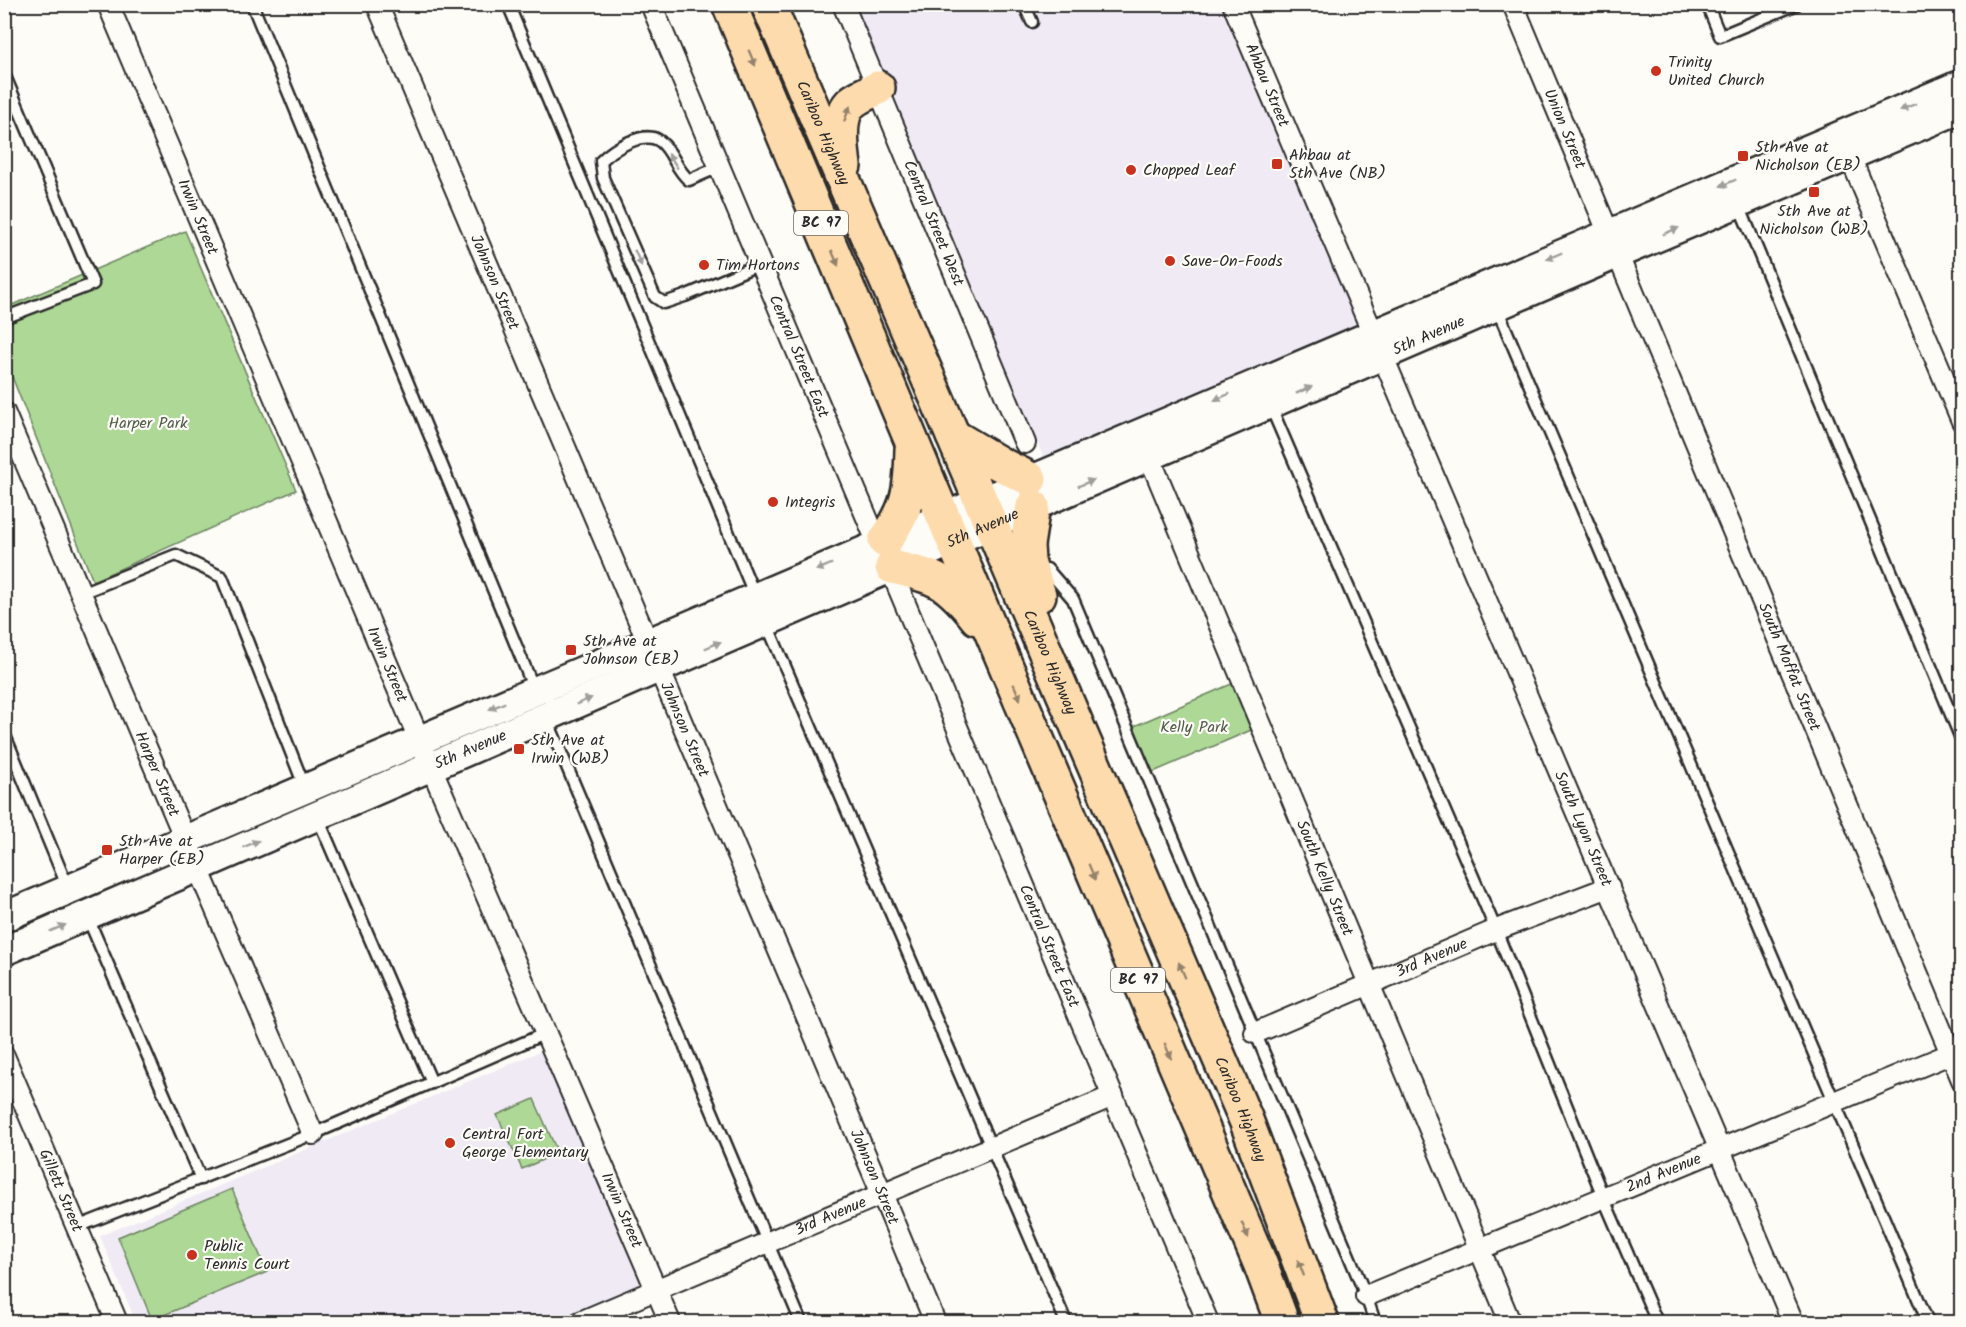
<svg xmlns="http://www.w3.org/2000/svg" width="1966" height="1327" viewBox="0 0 1966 1327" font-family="Kalam,sans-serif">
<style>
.built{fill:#f0eaf5}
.green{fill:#add896;stroke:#6c8260;stroke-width:1.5}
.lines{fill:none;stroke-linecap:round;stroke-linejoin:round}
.service-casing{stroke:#2b2b2b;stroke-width:15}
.minor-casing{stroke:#2b2b2b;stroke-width:24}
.secondary-casing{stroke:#2b2b2b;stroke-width:33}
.trunk-casing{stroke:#2b2b2b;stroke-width:38}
.service{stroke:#fdfcf7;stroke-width:10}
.minor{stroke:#fdfcf7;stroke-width:20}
.secondary{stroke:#fdfcf7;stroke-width:28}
.trunk{stroke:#fedbac;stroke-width:33}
.oneway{fill:#94836c}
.oneway2{fill:#9e9e9b}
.poi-dot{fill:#c8321e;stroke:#fdfcf7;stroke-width:2}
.labels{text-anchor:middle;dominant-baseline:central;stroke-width:4.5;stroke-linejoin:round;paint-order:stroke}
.shield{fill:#fdfcf7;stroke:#6a6a68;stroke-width:1.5}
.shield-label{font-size:15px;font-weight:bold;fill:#2b2b2b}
.poi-label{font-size:16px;fill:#2b2b2b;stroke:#fdfcf7;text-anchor:start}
.street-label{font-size:16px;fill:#2b2b2b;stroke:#fdfcf7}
.park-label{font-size:16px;fill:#525f4b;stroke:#fdfcf7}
</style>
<rect width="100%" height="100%" fill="#fdfcf7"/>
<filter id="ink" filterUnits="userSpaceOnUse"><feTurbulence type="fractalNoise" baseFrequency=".0167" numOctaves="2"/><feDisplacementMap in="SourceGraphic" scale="12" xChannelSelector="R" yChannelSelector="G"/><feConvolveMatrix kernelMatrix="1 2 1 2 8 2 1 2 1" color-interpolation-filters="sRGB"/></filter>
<g filter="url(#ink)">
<g class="built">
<polygon points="855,5 1221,5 1360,327 1044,459"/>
<polygon points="541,1051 642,1285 550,1322 136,1322 100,1236"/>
</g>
<g class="green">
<polygon points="185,231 296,490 93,581 5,359 5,308"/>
<polygon points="1236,682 1256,728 1151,773 1132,727"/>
<polygon points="534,1099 558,1153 522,1169 497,1115"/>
<polygon points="232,1189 267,1272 152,1320 118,1237"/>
</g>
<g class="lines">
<defs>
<g id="service">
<polyline points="252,4 534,689"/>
<polyline points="508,4 755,596"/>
<polyline points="1024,4 1032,22"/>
<polyline points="1707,4 1720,36 1797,4"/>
<polyline points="4,74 93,284 4,318"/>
<path d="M719 167 689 180C676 170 673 152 661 142 645 128 612 150 601 161L603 178 655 297 664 303 685 296 760 264"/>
<polyline points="1738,203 1962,741"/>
<polyline points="1496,306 1928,1322"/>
<polyline points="1270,405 1496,930 1604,1199 1657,1322"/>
<polyline points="1047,569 1073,599 1366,1296 1375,1322"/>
<polyline points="81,593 176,555 222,577 305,788"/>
<polyline points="766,622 1066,1322"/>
<polyline points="546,717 801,1322"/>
<polyline points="4,733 68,888"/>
<polyline points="317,816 432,1083"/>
<polyline points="87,916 201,1179"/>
<polyline points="77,1227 313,1134 546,1033"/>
</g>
<g id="minor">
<path id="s1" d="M108 4 419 739 670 1322"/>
<path id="s2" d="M377 4 882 1194 935 1322"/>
<path id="s3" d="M651 4 878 544"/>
<path id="s4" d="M843 4 1025 443"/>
<path id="s5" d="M1233 4 1793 1322"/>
<path id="s6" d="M1513 4 1962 1080"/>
<polyline points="1845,145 1962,421"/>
<path id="s7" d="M4 412 177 820 313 1134"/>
<path id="s8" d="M1144 444 1510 1322"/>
<path id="s9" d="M890 568 1208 1322"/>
<path id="s10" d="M1255 1033 1496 930 1609 887"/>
<path id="s11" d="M4 1056 117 1322"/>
<path id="s12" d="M1366 1296 1962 1049"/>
<path id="s13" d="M580 1322 1113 1096"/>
</g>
<g id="secondary">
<polyline points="4,917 1962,84"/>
<path id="s14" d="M4 951 1617 254 1962 108"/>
</g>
<g id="trunk">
<polyline points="729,4 994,638 1260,1263 1282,1322"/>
<path id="s15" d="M768 4 1246 1120 1322 1322"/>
<path d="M844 166C842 148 836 116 852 102 859 96 870 92 878 88"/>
<polyline points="953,436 1000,464 1030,479"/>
<polyline points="1033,506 1027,545 1028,562 1039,595"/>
<path d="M885 541C909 507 911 490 912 449"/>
<path d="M892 567C938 577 947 581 977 618"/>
</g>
</defs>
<use href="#service" class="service-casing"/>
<use href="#minor" class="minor-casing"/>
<use href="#secondary" class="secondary-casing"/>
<use href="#trunk" class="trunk-casing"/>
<use href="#service" class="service"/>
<use href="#minor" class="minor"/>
<use href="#secondary" class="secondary"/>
<use href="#trunk" class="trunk"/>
</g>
<defs><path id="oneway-solid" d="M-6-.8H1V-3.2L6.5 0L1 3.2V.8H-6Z" transform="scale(1.5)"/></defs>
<g class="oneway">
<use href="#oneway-solid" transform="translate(752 58) rotate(67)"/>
<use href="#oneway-solid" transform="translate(847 114) rotate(-69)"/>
<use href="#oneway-solid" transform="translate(835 258) rotate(67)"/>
<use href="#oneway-solid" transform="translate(1017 692) rotate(67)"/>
<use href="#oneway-solid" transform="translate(1092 872) rotate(67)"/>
<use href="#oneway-solid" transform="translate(1182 970) rotate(-113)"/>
<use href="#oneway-solid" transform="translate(1168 1051) rotate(67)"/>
<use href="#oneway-solid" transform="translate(1245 1230) rotate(66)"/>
<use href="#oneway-solid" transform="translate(1301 1268) rotate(-110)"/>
</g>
<g class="oneway2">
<use href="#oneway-solid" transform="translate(1908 107) rotate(157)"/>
<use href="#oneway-solid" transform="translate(673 161) rotate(-122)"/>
<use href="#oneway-solid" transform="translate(1728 183) rotate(157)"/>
<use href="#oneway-solid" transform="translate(1671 231) rotate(-23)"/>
<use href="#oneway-solid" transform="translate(1554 256) rotate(157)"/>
<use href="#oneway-solid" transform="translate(638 258) rotate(66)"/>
<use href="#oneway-solid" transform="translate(1304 390) rotate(-24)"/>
<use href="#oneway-solid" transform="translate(1222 397) rotate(157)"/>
<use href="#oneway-solid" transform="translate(1086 483) rotate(-23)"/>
<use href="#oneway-solid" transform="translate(824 567) rotate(157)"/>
<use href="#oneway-solid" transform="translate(713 645) rotate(-23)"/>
<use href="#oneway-solid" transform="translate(584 701) rotate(-23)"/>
<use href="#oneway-solid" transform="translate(497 706) rotate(157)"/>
<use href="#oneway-solid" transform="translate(251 844) rotate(-23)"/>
<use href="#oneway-solid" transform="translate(58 928) rotate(-23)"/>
</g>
</g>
<g class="poi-dot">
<circle cx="1656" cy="71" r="6"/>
<rect x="1737" y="150" width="12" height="12" rx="3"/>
<rect x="1271" y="158" width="12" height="12" rx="3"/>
<circle cx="1131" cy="170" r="6"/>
<rect x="1808" y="186" width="12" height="12" rx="3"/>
<circle cx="1170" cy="261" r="6"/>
<circle cx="704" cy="265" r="6"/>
<circle cx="773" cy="502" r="6"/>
<rect x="565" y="644" width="12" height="12" rx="3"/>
<rect x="513" y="743" width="12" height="12" rx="3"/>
<rect x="101" y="844" width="12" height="12" rx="3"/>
<circle cx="450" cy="1143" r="6"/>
<circle cx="192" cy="1255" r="6"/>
</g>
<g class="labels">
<g class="shield">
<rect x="794" y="211" width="54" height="24" rx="4.5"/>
<rect x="1111" y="968" width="54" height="24" rx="4.5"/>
</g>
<g class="shield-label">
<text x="821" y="223">BC 97</text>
<text x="1138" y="980">BC 97</text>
</g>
<g class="poi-label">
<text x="1668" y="62">Trinity<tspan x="1668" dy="18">United Church</tspan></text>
<text x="1755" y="147">5th Ave at<tspan x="1755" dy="18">Nicholson (EB)</tspan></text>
<text x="1289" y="155">Ahbau at<tspan x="1289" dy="18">5th Ave (NB)</tspan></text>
<text x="1143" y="170">Chopped Leaf</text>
<text x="1814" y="211" text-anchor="middle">5th Ave at<tspan x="1814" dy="18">Nicholson (WB)</tspan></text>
<text x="1182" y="261">Save-On-Foods</text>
<text x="716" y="265">Tim Hortons</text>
<text x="785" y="502">Integris</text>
<text x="583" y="641">5th Ave at<tspan x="583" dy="18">Johnson (EB)</tspan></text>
<text x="531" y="740">5th Ave at<tspan x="531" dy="18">Irwin (WB)</tspan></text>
<text x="119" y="841">5th Ave at<tspan x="119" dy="18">Harper (EB)</tspan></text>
<text x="462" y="1134">Central Fort<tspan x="462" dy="18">George Elementary</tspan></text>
<text x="204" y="1246">Public<tspan x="204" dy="18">Tennis Court</tspan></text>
</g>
<g class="street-label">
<text stroke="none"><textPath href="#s5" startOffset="88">Ahbau Street</textPath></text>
<text stroke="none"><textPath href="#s6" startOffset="135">Union Street</textPath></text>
<text stroke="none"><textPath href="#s15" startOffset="140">Cariboo Highway</textPath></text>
<text stroke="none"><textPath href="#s1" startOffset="231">Irwin Street</textPath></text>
<text stroke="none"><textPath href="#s4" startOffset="237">Central Street West</textPath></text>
<text stroke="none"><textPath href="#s2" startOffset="302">Johnson Street</textPath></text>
<text stroke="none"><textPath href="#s14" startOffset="1552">5th Avenue</textPath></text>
<text stroke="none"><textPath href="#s3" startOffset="382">Central Street East</textPath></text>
<text stroke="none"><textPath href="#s14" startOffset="1066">5th Avenue</textPath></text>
<text stroke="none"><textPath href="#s15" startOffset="716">Cariboo Highway</textPath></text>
<text stroke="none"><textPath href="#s1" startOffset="717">Irwin Street</textPath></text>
<text stroke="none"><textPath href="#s6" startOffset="718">South Moffat Street</textPath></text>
<text stroke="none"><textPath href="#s2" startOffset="788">Johnson Street</textPath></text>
<text stroke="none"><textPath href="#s14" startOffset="508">5th Avenue</textPath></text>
<text stroke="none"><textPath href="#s7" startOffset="393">Harper Street</textPath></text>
<text stroke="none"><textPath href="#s5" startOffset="896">South Lyon Street</textPath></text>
<text stroke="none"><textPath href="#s8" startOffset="470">South Kelly Street</textPath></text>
<text stroke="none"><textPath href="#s9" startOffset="410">Central Street East</textPath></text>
<text stroke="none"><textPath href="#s10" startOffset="192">3rd Avenue</textPath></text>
<text stroke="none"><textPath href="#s15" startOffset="1202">Cariboo Highway</textPath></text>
<text stroke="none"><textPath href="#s12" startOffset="322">2nd Avenue</textPath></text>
<text stroke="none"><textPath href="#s2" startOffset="1274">Johnson Street</textPath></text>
<text stroke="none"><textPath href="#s11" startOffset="146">Gillett Street</textPath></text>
<text stroke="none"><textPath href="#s1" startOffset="1311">Irwin Street</textPath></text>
<text stroke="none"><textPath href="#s13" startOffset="272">3rd Avenue</textPath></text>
</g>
<g class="park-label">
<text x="148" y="423">Harper Park</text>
<text x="1194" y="727">Kelly Park</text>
</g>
</g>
<rect width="1966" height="1327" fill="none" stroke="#fdfcf7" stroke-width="24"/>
<rect x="12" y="12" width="1942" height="1303" fill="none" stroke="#2b2b2b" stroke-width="2" filter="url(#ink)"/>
</svg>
